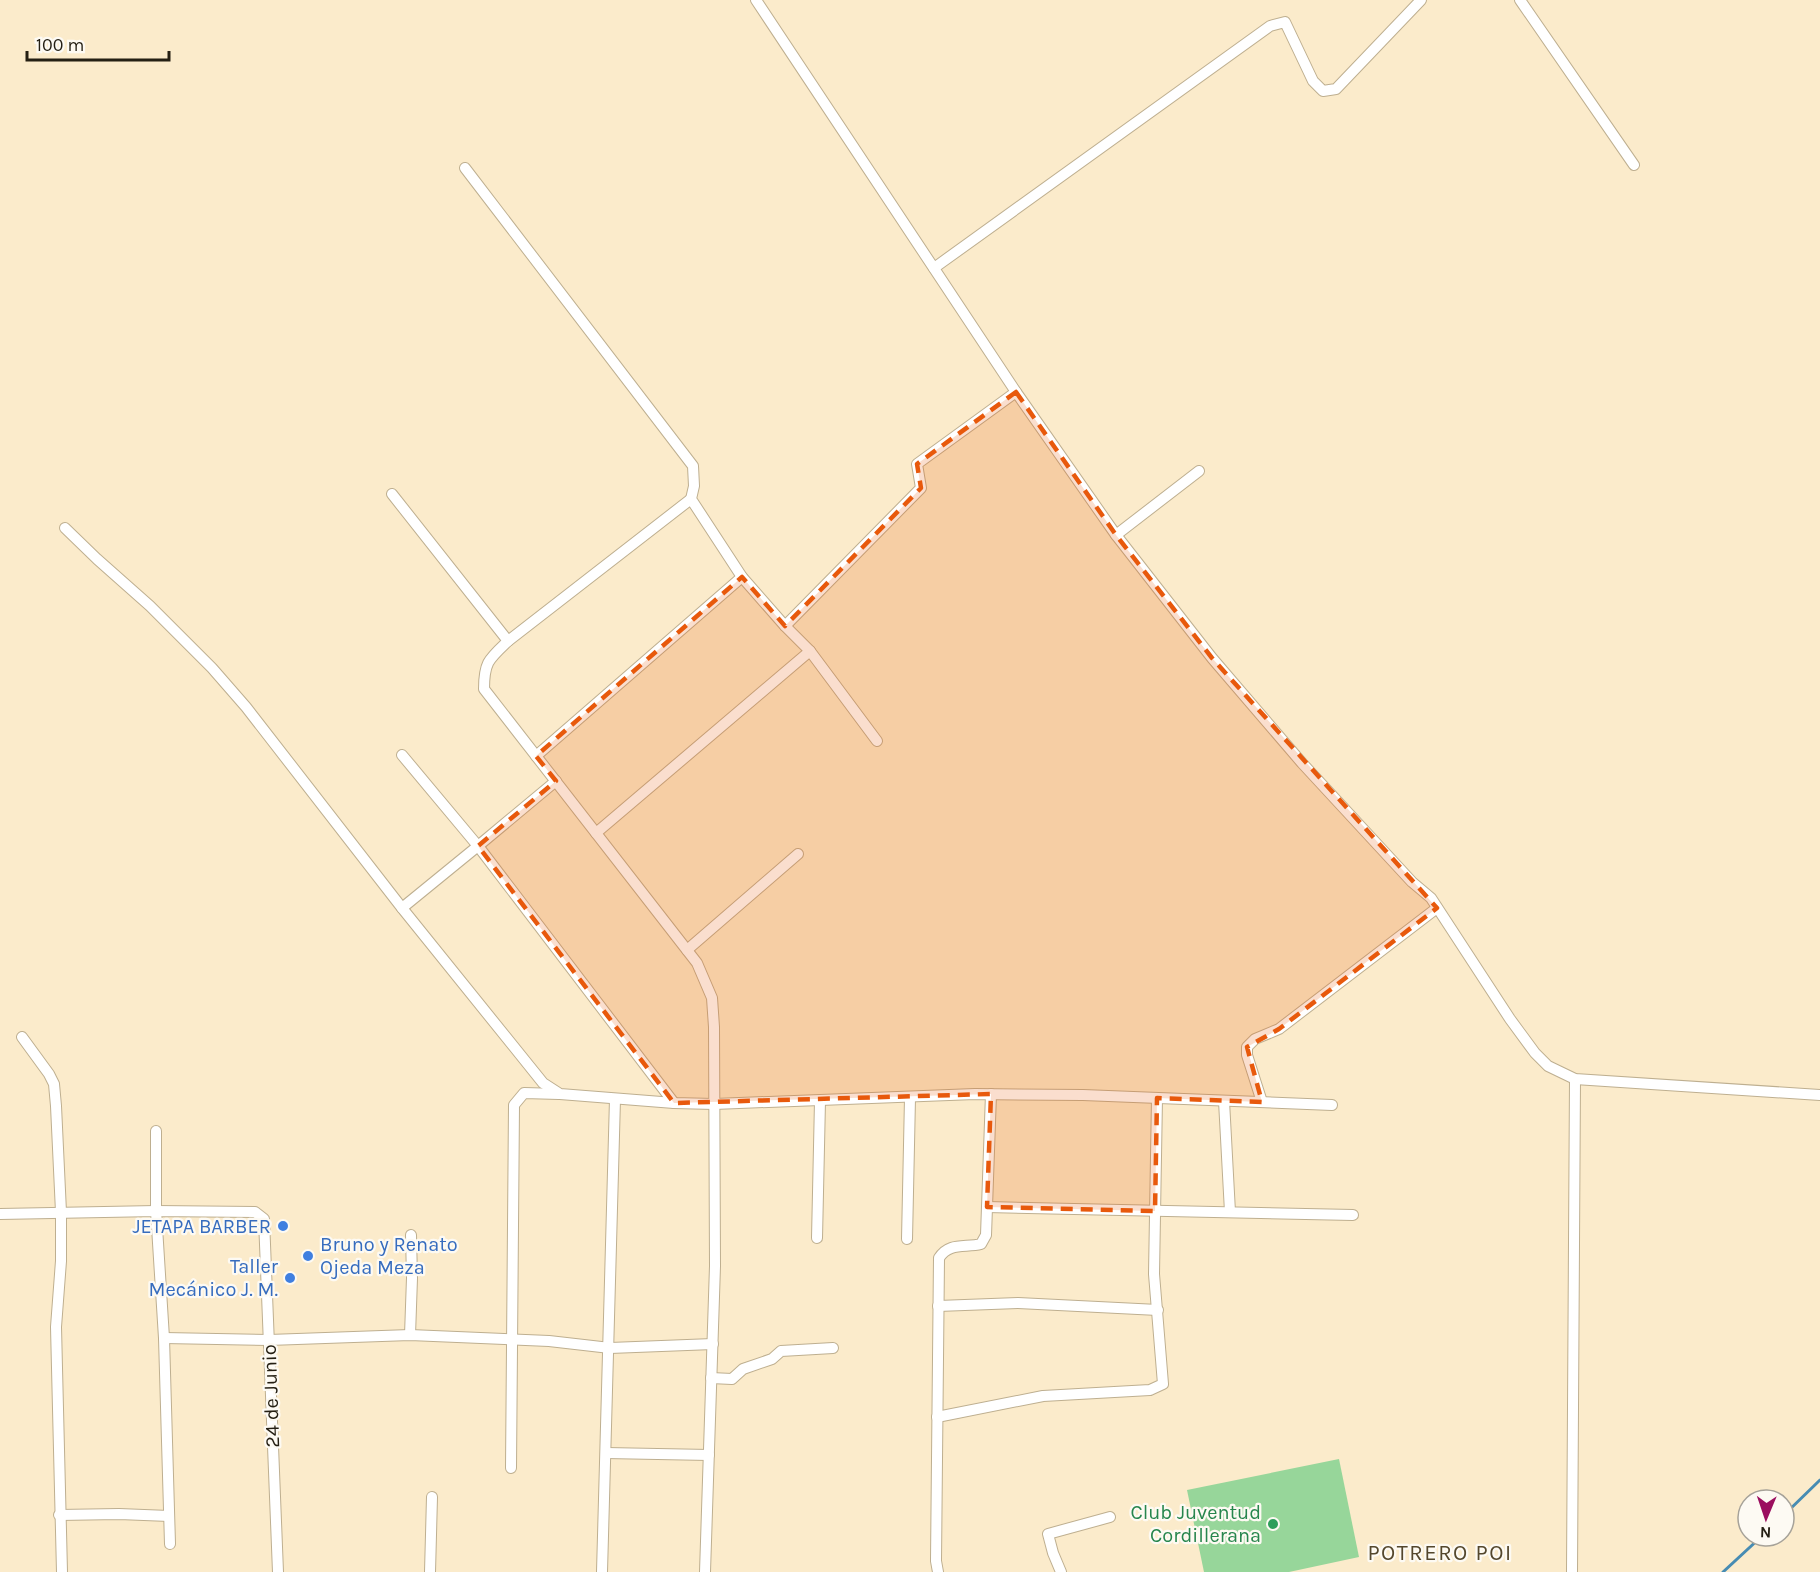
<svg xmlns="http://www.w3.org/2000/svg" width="1820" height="1572" viewBox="0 0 1820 1572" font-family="Karla,sans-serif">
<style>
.green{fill:#97d69a}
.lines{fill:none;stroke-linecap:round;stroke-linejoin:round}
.stream{stroke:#478cb3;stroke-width:3}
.street-casing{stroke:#beaf90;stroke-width:12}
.street{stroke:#fff;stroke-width:10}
.marked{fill:#e8590c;fill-opacity:0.2;stroke:#e8590c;stroke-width:4.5;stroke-dasharray:12 8;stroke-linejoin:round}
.shop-dot{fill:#3f7fe0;stroke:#fdfaf3;stroke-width:2}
.leisure-dot{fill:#2e9e5b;stroke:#fdfaf3;stroke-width:2}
.labels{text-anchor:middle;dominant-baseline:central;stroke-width:4.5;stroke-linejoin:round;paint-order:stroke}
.shop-label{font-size:20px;fill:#366cbe;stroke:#fdfaf3;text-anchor:end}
.street-label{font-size:20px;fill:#241f13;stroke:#fdfaf3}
.leisure-label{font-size:20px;fill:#27864d;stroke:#fdfaf3;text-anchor:end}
.quarter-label{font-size:22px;letter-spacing:1.5px;fill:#54472c;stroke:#fdfaf3}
</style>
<rect width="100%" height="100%" fill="#fbebcb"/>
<polygon class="green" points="1339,1459 1359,1557 1289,1572 1204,1572 1187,1490"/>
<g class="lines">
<g class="stream">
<polyline points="1784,1515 1820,1480"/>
<polyline points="1723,1572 1762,1536"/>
</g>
<defs>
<g id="street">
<polyline points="756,0 1016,392 1116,535 1212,658 1302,763 1412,882 1431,898 1510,1019 1535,1053 1548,1066 1575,1079 1820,1095"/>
<polyline points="1520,0 1634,165"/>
<polyline points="465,168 693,466 694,486 691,499 742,577 785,626 810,651 877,741"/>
<polyline points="934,268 1270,26 1285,22 1313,81 1323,91 1336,89 1421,0"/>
<polyline points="392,494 508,641"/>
<path d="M691 499 508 641C489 659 484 662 484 689L697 963 712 998 714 1027 715 1266 705 1572"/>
<polyline points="65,528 97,559 150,606 212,668 246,707 402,908 543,1083 560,1094 674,1103 714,1104 975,1094 1083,1095 1332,1105"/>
<polyline points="1116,535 1199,471"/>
<polyline points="785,626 921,488 917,464 1016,392"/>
<polyline points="402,755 478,846 674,1103"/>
<polyline points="536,756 742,577"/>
<polyline points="596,833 810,651"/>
<polyline points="402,908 478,846 556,781"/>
<polyline points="687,950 798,854"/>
<polyline points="22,1037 49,1074 54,1084 56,1106 61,1212 61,1261 56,1327 62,1572"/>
<polyline points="1224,1101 1230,1212"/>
<polyline points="1262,1102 1247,1055 1247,1047 1255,1039 1279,1029 1437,908"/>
<polyline points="156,1131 156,1211 164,1338 170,1544"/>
<polyline points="987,1207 1353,1215"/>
<polyline points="0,1214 156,1211 255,1212 264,1219 278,1572"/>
<polyline points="817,1238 820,1101"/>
<polyline points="907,1239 910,1098"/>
<polyline points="938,1306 1018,1303 1158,1310"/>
<polyline points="410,1335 412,1278 411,1235"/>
<polyline points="164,1338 269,1340 410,1335 549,1341 610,1348 713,1344"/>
<polyline points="711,1378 732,1379 743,1369 772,1359 781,1351 833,1348"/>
<polyline points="937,1417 1043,1396 1150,1390 1163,1384 1154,1274 1157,1098"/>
<polyline points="606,1453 709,1455"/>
<polyline points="511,1468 514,1105 524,1093 559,1094"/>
<polyline points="59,1515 119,1514 169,1516"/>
<polyline points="430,1572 432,1497"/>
<polyline points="602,1572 615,1099"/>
<path d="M938 1572 936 1561 939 1258C949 1242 965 1248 981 1244L986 1235 991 1094"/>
<polyline points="1061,1572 1053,1553 1048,1534 1110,1517"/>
<polyline points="1572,1572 1575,1079"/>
</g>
</defs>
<use href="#street" class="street-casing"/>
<use href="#street" class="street"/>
</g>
<path class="marked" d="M1016 392 1116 535 1212 658 1437 908 1279 1029 1247 1047 1262 1102 1157 1098 1155 1211 987 1207 991 1094 674 1103 478 846 556 781 536 756 742 577 785 626 921 488 917 464Z"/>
<g class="shop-dot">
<circle cx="283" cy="1226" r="6"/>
<circle cx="308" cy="1256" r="6"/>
<circle cx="290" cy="1278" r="6"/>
</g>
<circle class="leisure-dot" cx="1273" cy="1524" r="6"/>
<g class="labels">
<g class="shop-label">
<text x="271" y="1226">JETAPA BARBER</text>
<text x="320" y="1244" text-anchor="start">Bruno y Renato<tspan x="320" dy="23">Ojeda Meza</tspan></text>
<text x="278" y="1266">Taller<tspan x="278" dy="23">Mecánico J. M.</tspan></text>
</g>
<g class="street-label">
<text transform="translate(271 1396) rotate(-92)">24 de Junio</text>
</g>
<g class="leisure-label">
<text x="1261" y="1512">Club Juventud<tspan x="1261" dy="23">Cordillerana</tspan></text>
</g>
<g class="quarter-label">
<text x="1440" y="1553">POTRERO POI</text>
</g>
</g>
<g transform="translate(1766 1518) rotate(182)"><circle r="28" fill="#fdfaf3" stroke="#a6a299" stroke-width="1.5"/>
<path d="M0-4.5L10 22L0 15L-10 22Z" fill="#9b0e5f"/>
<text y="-9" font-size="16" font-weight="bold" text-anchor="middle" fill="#241f13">N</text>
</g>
<path d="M27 51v9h142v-9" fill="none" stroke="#241f13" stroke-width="3"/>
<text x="36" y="51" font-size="18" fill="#241f13" stroke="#fdfaf3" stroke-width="4.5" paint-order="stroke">100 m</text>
</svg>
